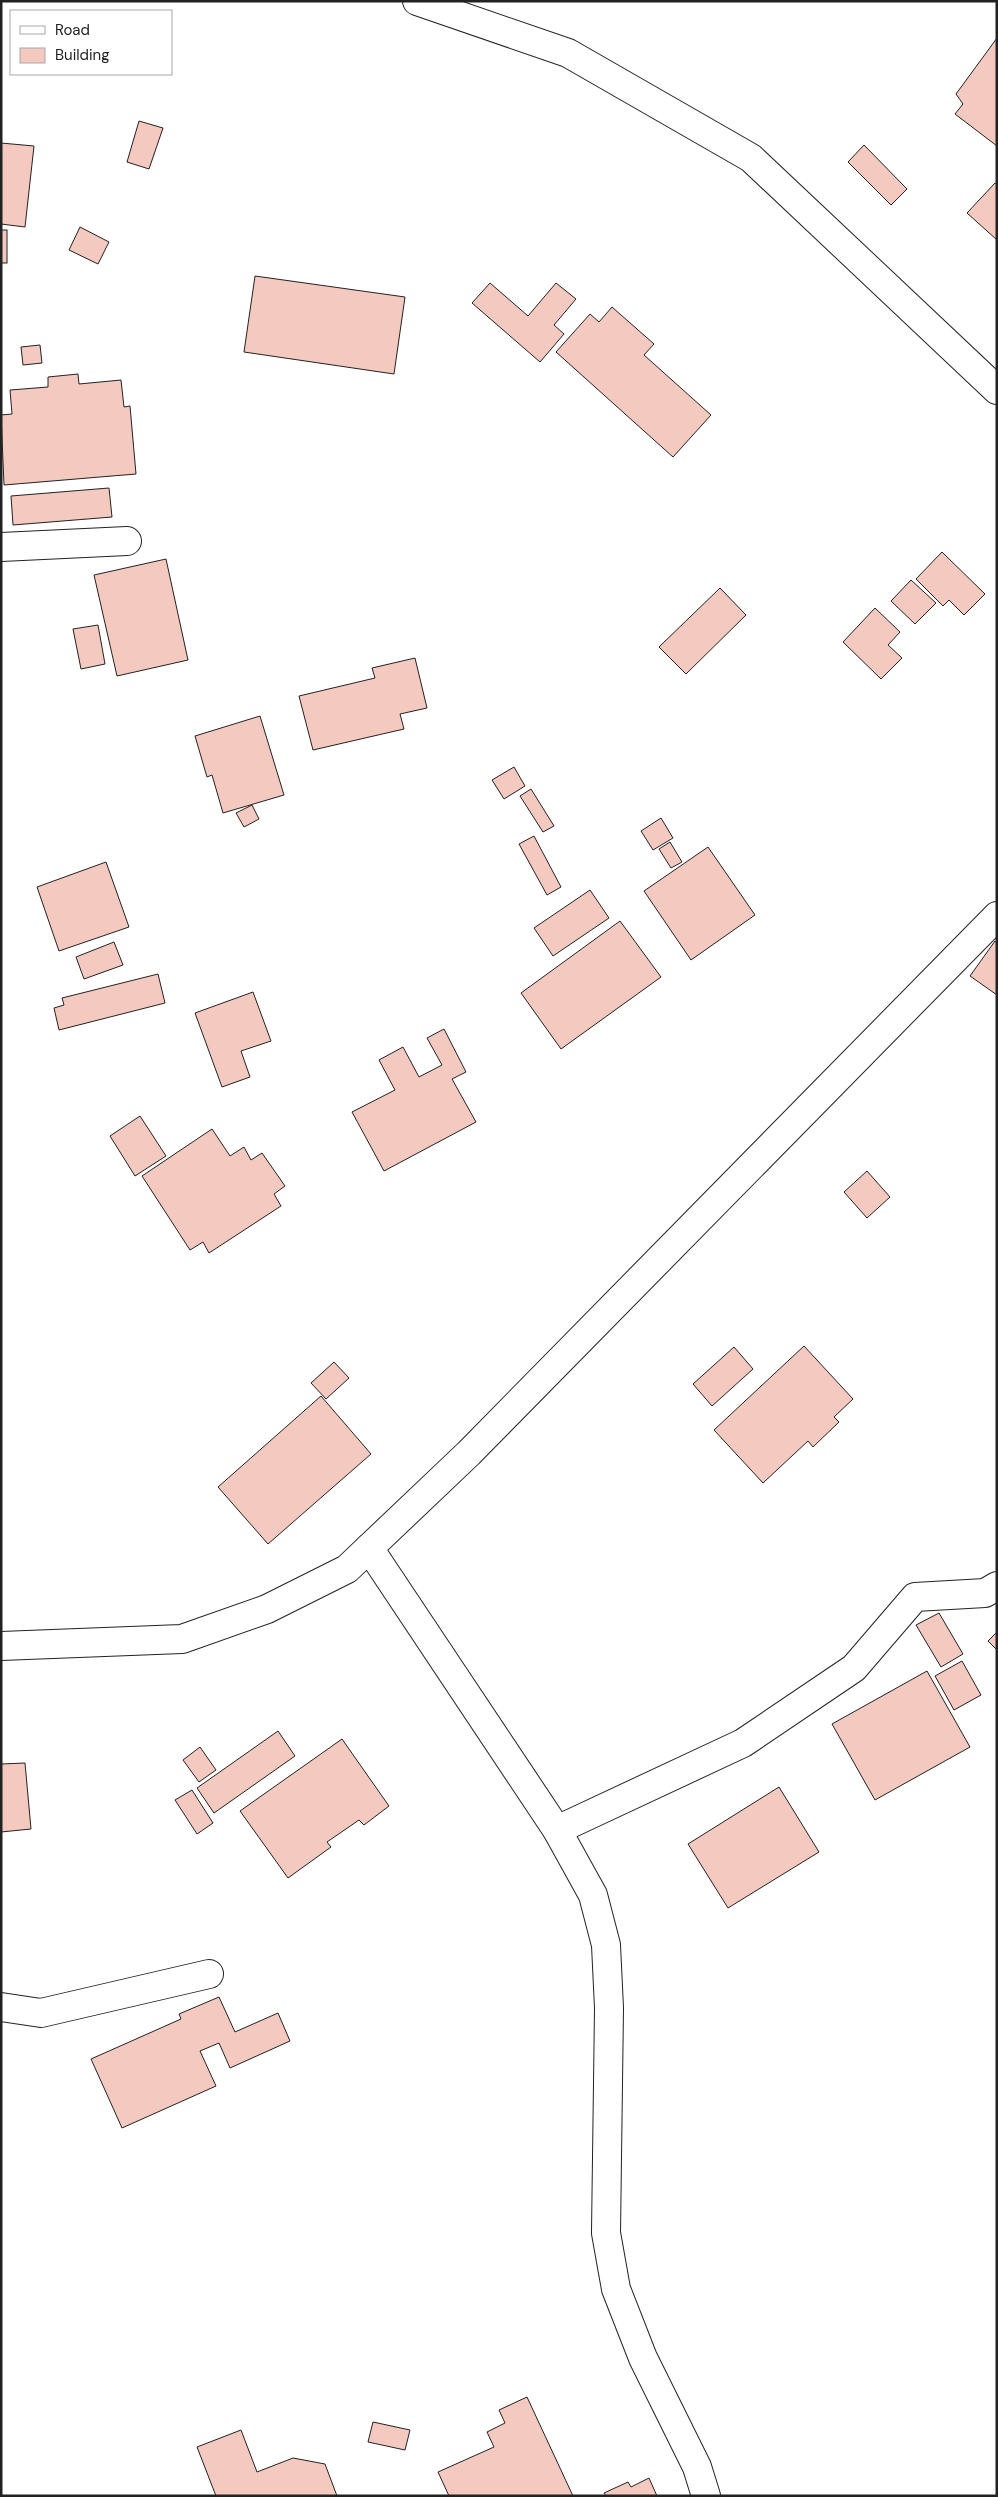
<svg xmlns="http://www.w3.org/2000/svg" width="998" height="2497" viewBox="0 0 998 2497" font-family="'DM Sans',sans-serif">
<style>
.building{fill:#f3c9c0;stroke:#222}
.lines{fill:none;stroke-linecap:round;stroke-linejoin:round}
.minor-casing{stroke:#222;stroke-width:30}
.minor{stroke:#fff;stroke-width:28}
</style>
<rect width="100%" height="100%" fill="#fff"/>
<g class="building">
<polygon points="997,38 997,146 955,114 963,104 956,94"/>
<polygon points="139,121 163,128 149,169 127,162"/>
<polygon points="1,143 34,146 25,227 1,224"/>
<polygon points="864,145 907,189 891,205 848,162"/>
<polygon points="995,183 997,184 997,240 967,213"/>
<polygon points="80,227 109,242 98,264 69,250"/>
<rect x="1" y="230" width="6" height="33"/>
<polygon points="255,276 405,297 394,374 244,352"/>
<polygon points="490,283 528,316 556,283 576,299 554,325 564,334 540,362 472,303"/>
<polygon points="612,307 654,344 644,355 711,415 673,457 556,352 590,314 599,322"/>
<polygon points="40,345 42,363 23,365 21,347"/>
<polygon points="78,374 79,384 121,380 124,407 130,406 136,474 4,485 1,415 12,414 10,390 48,387 48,377"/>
<polygon points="109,488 112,517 13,525 11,496"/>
<polygon points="942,552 985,594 964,615 949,600 943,606 916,579"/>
<polygon points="166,559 188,660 117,676 94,575"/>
<polygon points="911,580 936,603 915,624 891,601"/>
<polygon points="720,588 746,615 686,674 659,647"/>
<polygon points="875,608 900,632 888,645 902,658 881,679 843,642"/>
<polygon points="98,625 105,664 81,669 73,629"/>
<polygon points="415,658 427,708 400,714 404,729 313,750 299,696 375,678 372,668"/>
<polygon points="260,716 284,795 223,813 212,775 207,777 195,736"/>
<polygon points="514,767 525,786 504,799 492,780"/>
<polygon points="531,789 554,826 543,832 520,796"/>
<polygon points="252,805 259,819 244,827 236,813"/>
<polygon points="661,818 673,838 653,850 641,831"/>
<polygon points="534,836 561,887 547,895 519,844"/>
<polygon points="670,842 682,862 671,868 659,849"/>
<polygon points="708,847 755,915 691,960 644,891"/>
<polygon points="106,862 129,927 59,951 37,887"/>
<polygon points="590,890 609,918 553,956 534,928"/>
<polygon points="620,921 661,977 561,1049 521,993"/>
<polygon points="995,941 997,943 997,995 970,976"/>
<polygon points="114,942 123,965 84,979 76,957"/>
<polygon points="158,974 165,1003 59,1030 54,1008 64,1005 62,998"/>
<polygon points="253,992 271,1041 241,1051 250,1077 222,1087 195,1013"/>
<polygon points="444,1029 466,1072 452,1079 476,1122 384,1171 352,1112 395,1090 379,1060 403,1047 419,1077 442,1065 427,1038"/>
<polygon points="140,1116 166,1156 135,1176 110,1136"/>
<polygon points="212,1129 230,1156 244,1147 251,1160 262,1153 285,1186 274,1194 281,1206 209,1253 203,1242 190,1250 142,1176"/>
<polygon points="867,1171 890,1197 867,1218 844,1192"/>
<polygon points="804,1346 853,1399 834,1417 839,1422 813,1447 808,1441 763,1483 714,1430"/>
<polygon points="734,1347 753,1369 712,1406 693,1384"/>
<polygon points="334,1362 349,1378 326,1399 311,1383"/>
<polygon points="321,1396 371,1454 268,1544 218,1487"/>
<polygon points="939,1613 963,1654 941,1667 916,1625"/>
<polygon points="997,1632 997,1650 988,1641"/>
<polygon points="962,1661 981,1695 954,1710 935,1676"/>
<polygon points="927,1671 970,1747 875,1800 832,1724"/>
<polygon points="278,1731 295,1756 214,1813 197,1788"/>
<polygon points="342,1739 389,1806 364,1825 359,1820 327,1842 331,1847 288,1878 240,1811"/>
<polygon points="200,1747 216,1770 199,1782 183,1760"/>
<polygon points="25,1763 31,1829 1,1832 1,1764"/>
<polygon points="779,1787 819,1852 728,1908 688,1844"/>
<polygon points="192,1790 213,1823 197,1834 175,1800"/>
<polygon points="219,1997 235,2032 278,2013 290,2041 230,2068 219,2043 200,2051 216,2086 122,2128 91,2059 181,2019 179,2014"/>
<polygon points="527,2397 573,2496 449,2496 438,2472 494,2447 487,2432 505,2423 499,2410"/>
<polygon points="373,2422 410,2430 405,2450 368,2442"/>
<polygon points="241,2430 257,2472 293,2458 325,2464 337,2496 216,2496 197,2447"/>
<polygon points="649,2478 657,2496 606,2496 604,2493 628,2482 631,2487"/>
</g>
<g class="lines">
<defs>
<g id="minor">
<polyline points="417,1 568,53 751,158 997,390"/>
<polyline points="1,547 127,541"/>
<polyline points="369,1548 557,1830 593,1895 606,1945 609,2008 606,2233 616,2289 643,2358 697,2467 706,2496"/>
<polyline points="1,1646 182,1639 267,1609 347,1569 469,1453 997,916"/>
<polyline points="557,1830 743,1743 854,1668 915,1597 985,1593 997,1586"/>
<polyline points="1,2007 41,2013 209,1974"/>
</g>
</defs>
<use href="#minor" class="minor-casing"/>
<use href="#minor" class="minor"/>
</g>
<rect width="998" height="2497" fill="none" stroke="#222222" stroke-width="5"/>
<rect x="10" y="10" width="162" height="65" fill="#ffffff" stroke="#a7a7a7"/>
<rect x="20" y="26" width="25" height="8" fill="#ffffff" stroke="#a7a7a7"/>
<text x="55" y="35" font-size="15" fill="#222222">Road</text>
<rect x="20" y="48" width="25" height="15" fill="#f3c9c0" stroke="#a7a7a7"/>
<text x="55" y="60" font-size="15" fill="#222222">Building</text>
</svg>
